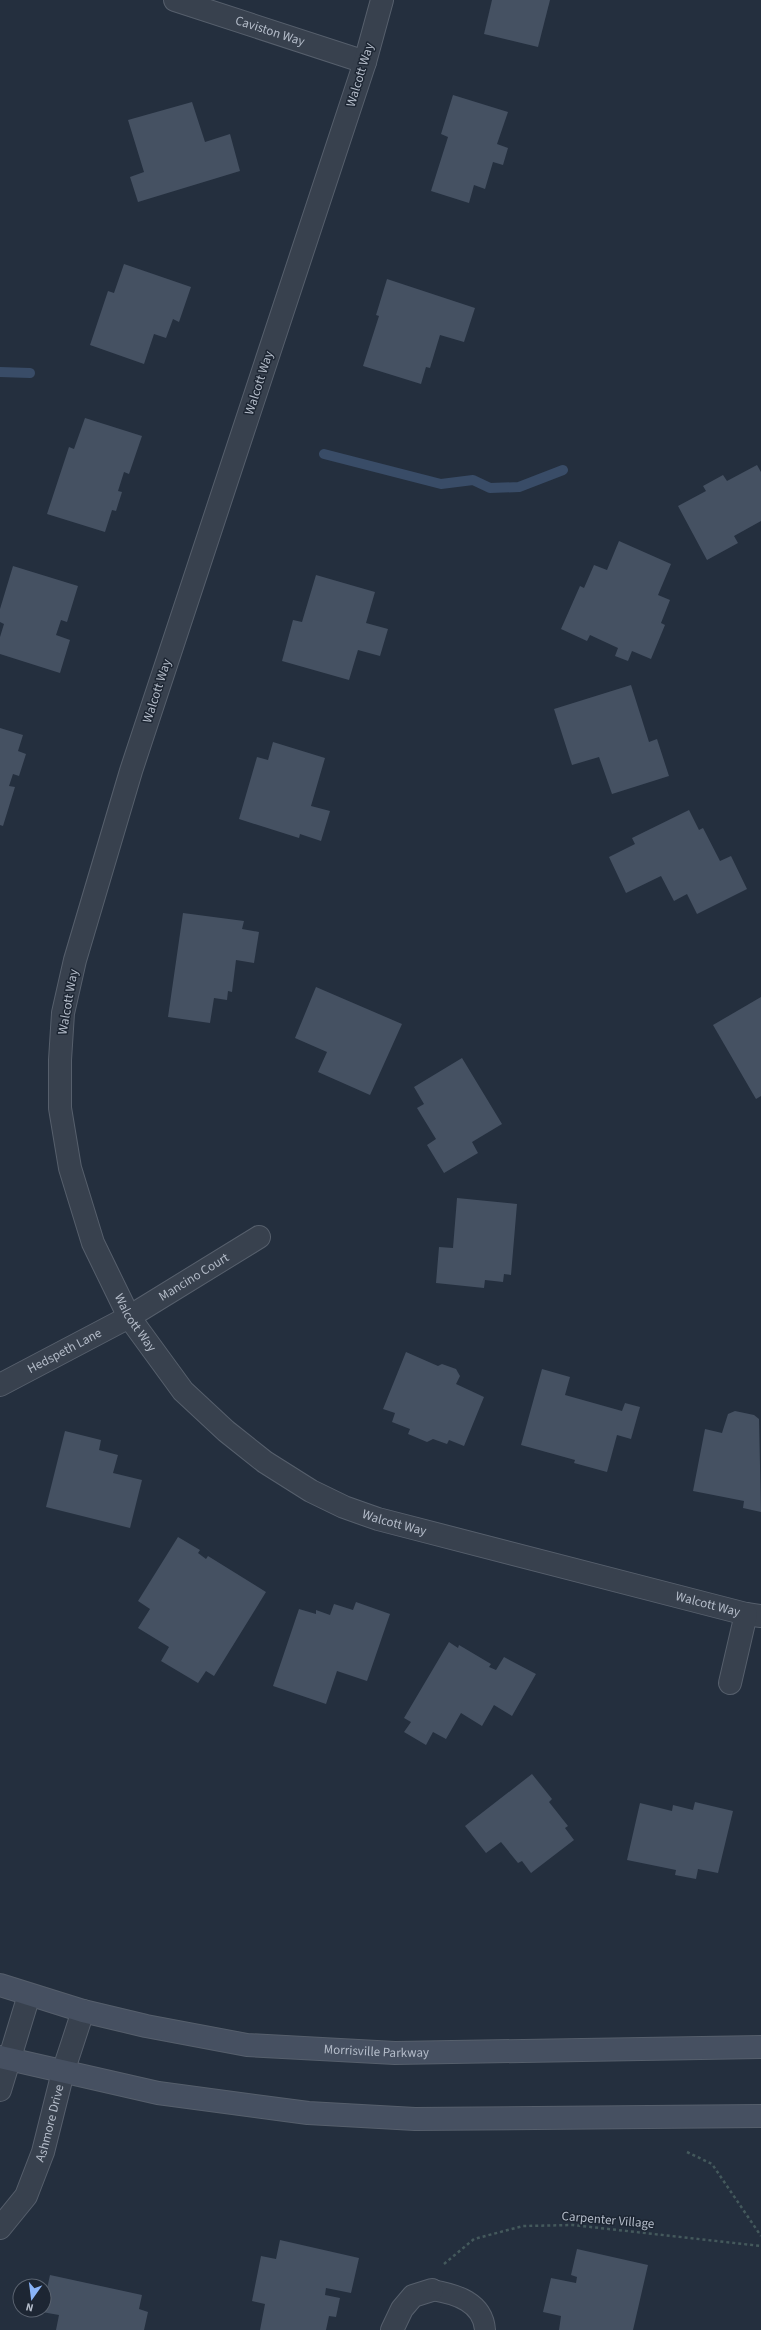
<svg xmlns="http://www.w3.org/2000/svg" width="761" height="2330" viewBox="0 0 761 2330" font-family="'Source Sans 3',sans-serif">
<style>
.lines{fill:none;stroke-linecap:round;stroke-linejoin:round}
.stream{stroke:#394c67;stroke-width:10}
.building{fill:#455162}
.lane-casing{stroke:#565f6c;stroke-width:22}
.street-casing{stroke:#565f6c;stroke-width:24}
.secondary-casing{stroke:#565f6c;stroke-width:24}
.path{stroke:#44595c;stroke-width:2.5;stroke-dasharray:3 3;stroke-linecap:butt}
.lane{stroke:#38414e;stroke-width:20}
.street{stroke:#38414e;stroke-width:22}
.secondary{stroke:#465061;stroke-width:22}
.labels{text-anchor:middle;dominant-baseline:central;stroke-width:3;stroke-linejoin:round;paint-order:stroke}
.street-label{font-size:13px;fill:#b4bcc9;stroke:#1d2633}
</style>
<rect width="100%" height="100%" fill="#242f3e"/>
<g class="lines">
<g class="stream">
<polyline points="0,372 30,373"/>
<polyline points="324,454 441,484 473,480 490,488 519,487 563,470"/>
</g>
</g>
<g class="building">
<polygon points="492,0 550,0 538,47 484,34"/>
<polygon points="453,95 508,112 497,144 508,148 503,165 493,162 485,189 474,185 469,203 431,191 448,137 441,134"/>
<polygon points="192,102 205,142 230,134 240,171 138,202 130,177 144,172 128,120"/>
<polygon points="124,264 191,287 179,322 173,319 166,338 154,334 144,364 90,345 108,291 114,293"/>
<polygon points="387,279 475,308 464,342 440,335 430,368 426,367 421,384 363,366 379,316 376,315"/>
<polygon points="85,418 142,436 129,474 124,472 118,491 122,492 116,511 112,510 105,532 47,514 69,447 74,449"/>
<polygon points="757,465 761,472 761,521 734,536 738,543 707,560 678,506 706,491 703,486 723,475 727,481"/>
<polygon points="619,541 671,564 658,595 670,600 661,623 665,625 651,659 632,651 628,661 615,656 618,648 590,635 587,641 561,629 580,586 584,588 594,565 607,570"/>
<polygon points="13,566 78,586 67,622 61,620 56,635 70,640 60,673 0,654 0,637 4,624 0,622 0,609"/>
<polygon points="316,575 375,592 366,623 388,629 380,656 358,650 349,680 282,661 293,620 302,622"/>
<polygon points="631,685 649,742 657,739 669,776 612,794 599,757 572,765 554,709"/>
<polygon points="0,728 23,735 18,751 26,754 19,776 13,774 9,786 15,787 3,826 0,825"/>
<polygon points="273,742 325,758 311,806 330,811 321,841 300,834 299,838 239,819 257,757 268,760"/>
<polygon points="689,810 699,830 703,828 720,861 731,856 747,889 697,914 687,894 674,901 661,876 626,893 609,857 635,844 632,838"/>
<polygon points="183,913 244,921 242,929 259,932 254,963 236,960 232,992 228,991 227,1000 214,998 210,1023 168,1017"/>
<polygon points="316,987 402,1024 370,1095 318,1072 327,1052 295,1038"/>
<polygon points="761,997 761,1096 756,1099 713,1025"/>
<polygon points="462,1058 502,1124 472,1142 478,1153 444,1173 427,1145 436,1139 417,1108 424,1104 414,1087"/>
<polygon points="457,1198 517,1204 511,1275 504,1274 503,1282 485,1280 484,1288 436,1283 439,1247 453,1248"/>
<polygon points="406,1352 438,1366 442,1364 456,1369 460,1376 456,1384 484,1397 464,1446 449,1440 447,1444 433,1439 427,1442 408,1434 410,1429 392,1422 395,1413 383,1409"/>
<polygon points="542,1369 570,1377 565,1395 622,1411 625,1403 640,1407 631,1439 617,1435 607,1472 574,1463 575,1460 521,1445"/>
<polygon points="735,1411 754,1415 759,1419 761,1512 743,1508 744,1501 693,1491 705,1429 722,1433 728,1414"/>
<polygon points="65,1431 101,1440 99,1450 118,1455 113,1473 142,1480 130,1528 46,1507"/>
<polygon points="178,1537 200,1550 198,1553 206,1559 208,1556 266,1592 214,1676 206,1671 198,1683 161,1661 169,1647 138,1628 150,1609 138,1601"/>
<polygon points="356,1602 390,1614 367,1681 337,1671 326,1704 273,1686 299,1609 316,1614 316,1610 330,1615 334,1604 353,1610"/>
<polygon points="449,1642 458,1648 459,1645 491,1664 489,1667 496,1670 504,1657 536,1674 512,1716 494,1705 482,1726 461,1713 446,1739 433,1732 426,1745 404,1732 411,1722 404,1718"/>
<polygon points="532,1774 552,1799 549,1802 568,1826 565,1828 574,1840 531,1873 522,1861 518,1863 501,1842 486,1853 465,1826"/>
<polygon points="695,1802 733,1811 718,1873 698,1869 696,1879 675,1875 676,1870 627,1860 640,1803 672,1811 673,1805 693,1810"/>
<polygon points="280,2240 359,2258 351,2293 326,2288 325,2295 340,2298 336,2317 329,2316 326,2330 260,2330 265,2304 252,2301 261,2256 276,2259"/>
<polygon points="577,2249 648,2265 633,2330 559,2330 561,2316 543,2312 551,2278 576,2283 577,2277 571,2275"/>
<polygon points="50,2275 142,2295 139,2309 148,2312 144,2330 56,2330 59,2315 42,2312"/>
</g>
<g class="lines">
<defs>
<path id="lane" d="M432 2290C456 2294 483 2302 485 2330"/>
<g id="street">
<path id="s1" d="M175 0 365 62"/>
<path id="s2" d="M382 0 365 62 131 771 75 960 63 1013 60 1060V1108L70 1168 93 1243 129 1317 183 1391 226 1431 265 1462 311 1491 344 1507 378 1519 746 1614 761 1616"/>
<path id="s3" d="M0 1385 129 1317 259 1237"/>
<polyline points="730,1683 746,1614"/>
<polyline points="0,2090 29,1995"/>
<path id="s4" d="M0 2228 26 2196 43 2152 63 2072 83 2011"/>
<polyline points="392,2330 402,2309 413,2296 432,2290"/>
</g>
<g id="secondary">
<path id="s5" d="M0 1985 83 2011 146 2026 247 2045 395 2053 761 2047"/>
<polyline points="0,2057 158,2093 308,2113 415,2119 761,2116"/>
</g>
</defs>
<use href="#lane" class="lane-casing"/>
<use href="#street" class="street-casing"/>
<use href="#secondary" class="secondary-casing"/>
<g class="path">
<polyline points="687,2152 712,2164 761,2236"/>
<polyline points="444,2264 474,2239 523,2226 573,2225 761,2246"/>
</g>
<use href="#lane" class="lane"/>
<use href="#street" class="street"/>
<use href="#secondary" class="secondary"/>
</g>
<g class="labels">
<g class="street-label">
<text stroke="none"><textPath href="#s1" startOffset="100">Caviston Way</textPath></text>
<text transform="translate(360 75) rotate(-73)">Walcott Way</text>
<text transform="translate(259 383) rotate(-72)">Walcott Way</text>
<text transform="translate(157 691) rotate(-72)">Walcott Way</text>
<text transform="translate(68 1002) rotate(-80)">Walcott Way</text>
<text stroke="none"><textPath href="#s3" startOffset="222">Mancino Court</textPath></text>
<text stroke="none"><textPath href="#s2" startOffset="1387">Walcott Way</textPath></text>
<text stroke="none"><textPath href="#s3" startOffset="73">Hedspeth Lane</textPath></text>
<text stroke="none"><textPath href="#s2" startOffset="1723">Walcott Way</textPath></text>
<text stroke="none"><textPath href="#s2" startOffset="2047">Walcott Way</textPath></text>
<text stroke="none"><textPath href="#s5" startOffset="384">Morrisville Parkway</textPath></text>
<text stroke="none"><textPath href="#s4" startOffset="118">Ashmore Drive</textPath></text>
<text transform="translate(608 2220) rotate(5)">Carpenter Village</text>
</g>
</g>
<g transform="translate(32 2298) rotate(194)"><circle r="19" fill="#1d2633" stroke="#59626f"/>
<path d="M0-3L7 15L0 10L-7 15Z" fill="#8ab4f8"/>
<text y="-6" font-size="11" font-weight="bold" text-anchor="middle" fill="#b4bcc9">N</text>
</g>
</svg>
